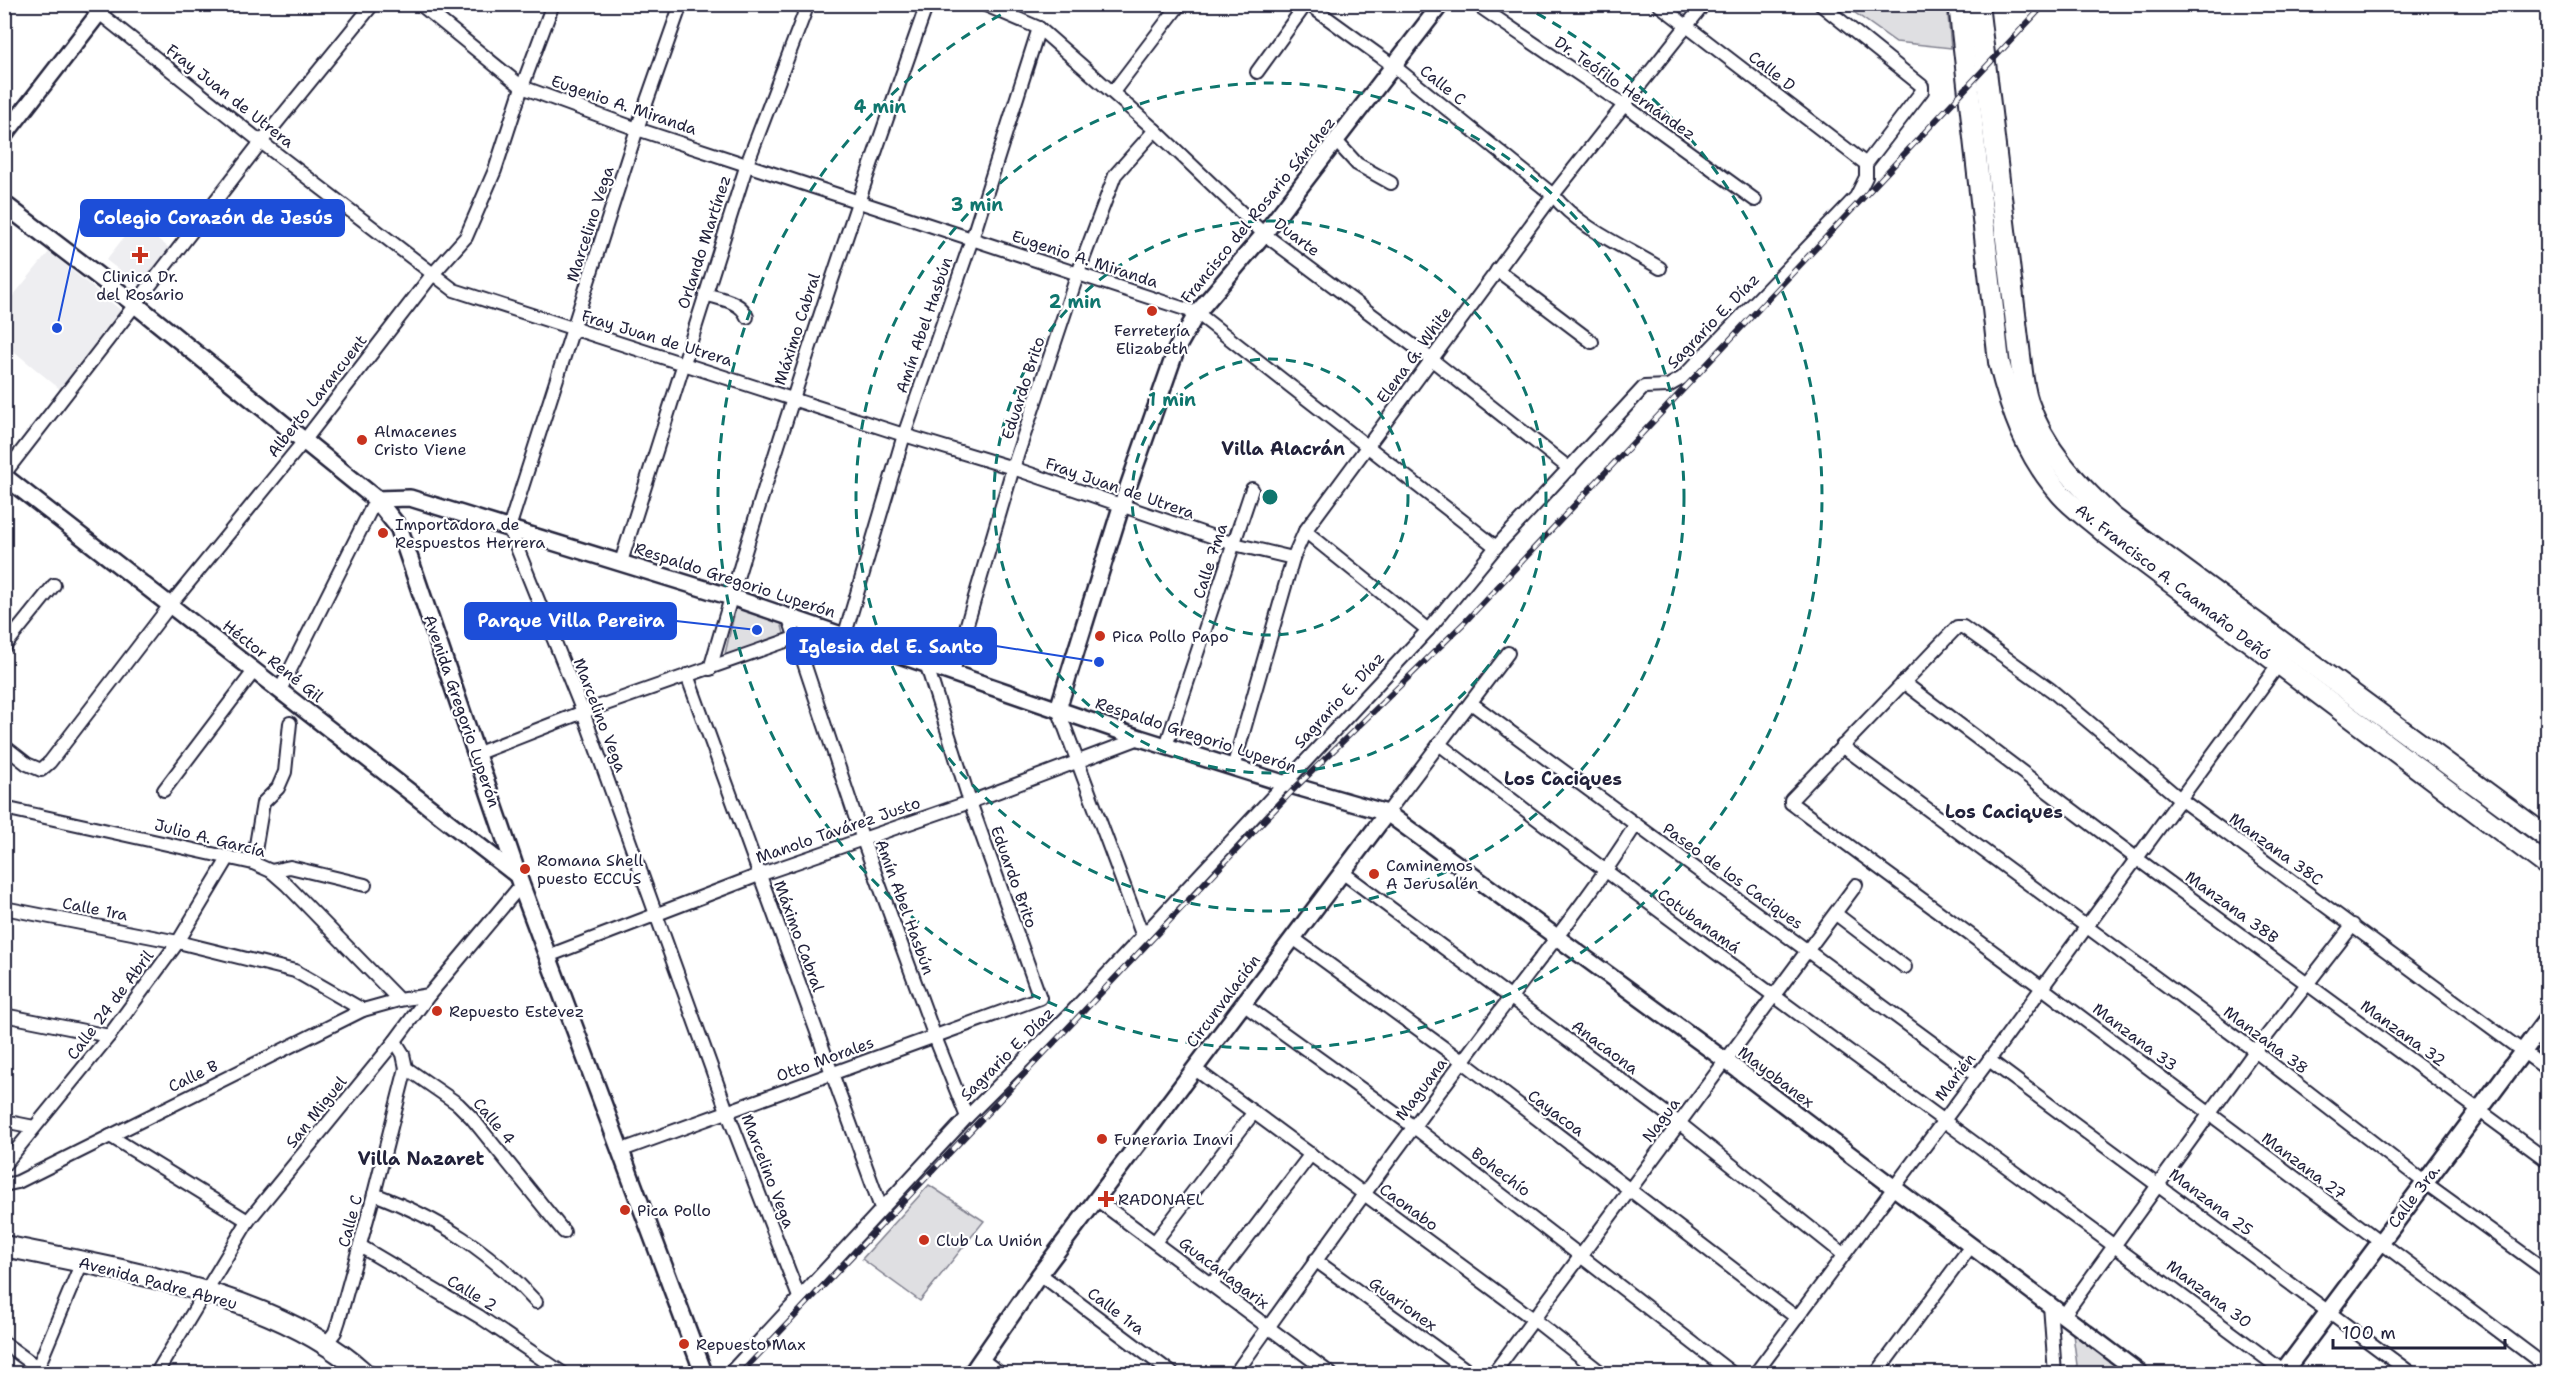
<svg xmlns="http://www.w3.org/2000/svg" width="2552" height="1378" viewBox="0 0 2552 1378" font-family="'Shantell Sans',sans-serif">
<style>
.built{fill:#eeeef1}
.green{fill:#dfdfe2;stroke:#80808e;stroke-width:1.5}
.lines{fill:none;stroke-linecap:round;stroke-linejoin:round}
.minor-casing{stroke:#22223b;stroke-width:16}
.tertiary-casing{stroke:#22223b;stroke-width:20}
.secondary-casing{stroke:#22223b;stroke-width:21}
.primary-casing{stroke:#22223b;stroke-width:24}
.minor{stroke:#fff;stroke-width:12}
.tertiary{stroke:#fff;stroke-width:15}
.secondary{stroke:#fff;stroke-width:16}
.primary{stroke:#fff;stroke-width:20}
.rail-casing{stroke:#22223b;stroke-width:6}
.rail{stroke:#fff;stroke-width:4;stroke-dasharray:11;stroke-linecap:butt}
.ring{fill:none;stroke:#0f766e;stroke-width:3;stroke-dasharray:10 8}
.poi-dot{fill:#c8321e;stroke:#fff;stroke-width:2}
.labels{text-anchor:middle;dominant-baseline:central;stroke-width:4.5;stroke-linejoin:round;paint-order:stroke}
.street-label{font-size:16px;fill:#22223b;stroke:#fff}
.poi-label{font-size:16px;fill:#22223b;stroke:#fff;text-anchor:start}
.neighbourhood-label{font-size:18px;font-weight:bold;fill:#22223b;stroke:#fff}
.centre{fill:#0f766e;stroke:#fff;stroke-width:3}
.ring-label{font-size:18px;text-anchor:middle;font-weight:bold;fill:#0f766e;stroke:#fff;stroke-width:4.5;stroke-linejoin:round;paint-order:stroke}
.leader{fill:none;stroke:#1d4ed8;stroke-width:2}
.callout-dot{fill:#1d4ed8;stroke:#fff;stroke-width:2}
.callout{fill:#1d4ed8;stroke:#1d4ed8;stroke-width:2}
.callout-label{font-size:18px;text-anchor:middle;font-weight:bold;fill:#fff}
</style>
<rect width="100%" height="100%" fill="#fff"/>
<filter id="ink" filterUnits="userSpaceOnUse"><feTurbulence type="fractalNoise" baseFrequency=".0167" numOctaves="2"/><feDisplacementMap in="SourceGraphic" scale="12" xChannelSelector="R" yChannelSelector="G"/><feConvolveMatrix kernelMatrix="1 2 1 2 8 2 1 2 1" color-interpolation-filters="sRGB"/></filter>
<g filter="url(#ink)">
<g class="built">
<polygon points="136,222 173,251 144,289 106,260"/>
<polygon points="49,252 123,312 61,390 5,344 4,307"/>
</g>
<g class="green">
<polygon points="1844,5 1947,5 1951,48 1896,42"/>
<polygon points="736,607 781,622 785,637 724,658"/>
<polygon points="929,1185 984,1221 920,1301 862,1259"/>
<polygon points="2073,1334 2127,1373 2078,1373"/>
</g>
<g class="lines">
<defs>
<g id="minor">
<polyline points="88,4 261,142 454,290 904,435 1013,468 1234,544 1293,558"/>
<polyline points="420,4 522,87 637,129 1197,313 1496,547"/>
<polyline points="681,4 637,129 509,528 583,712 727,1111 799,1297"/>
<polyline points="983,4 1039,28 1155,130 1264,234 1431,359 1570,469"/>
<path d="M1308 4 1395 67 1553 195C1580 229 1624 246 1660 268"/>
<polyline points="1476,4 1624,105 1755,200"/>
<polyline points="1658,4 1866,164"/>
<polyline points="1820,4 1922,86 1922,91 1866,164"/>
<polyline points="1257,72 1306,4"/>
<polyline points="1113,92 1180,4"/>
<polyline points="1336,141 1357,164 1391,183"/>
<polyline points="1497,270 1592,342"/>
<path d="M705 294C720 299 741 301 747 317"/>
<polyline points="4,474 261,142 373,4"/>
<polyline points="1305,531 1428,630"/>
<polyline points="621,562 747,164 808,4"/>
<polyline points="789,618 863,840 935,1037 967,1117"/>
<polyline points="845,634 904,435 972,239 1039,28"/>
<polyline points="4,647 54,585"/>
<path d="M710 669C775 445 849 224 927 4"/>
<polyline points="953,672 1013,468 1078,273 1115,175 1155,130"/>
<polyline points="687,675 881,1208"/>
<polyline points="1903,682 2136,858 2548,1161"/>
<polyline points="280,690 376,499"/>
<polyline points="1471,703 1976,1075"/>
<polyline points="1058,709 1142,934"/>
<path d="M1439 744C1718 959 2005 1163 2287 1374"/>
<polyline points="4,746 27,764 41,770 50,762 171,604 304,441 432,275 466,237 495,170 522,87 553,4"/>
<polyline points="1166,746 1252,489"/>
<polyline points="1842,746 2255,1051 2424,1182 2548,1272"/>
<polyline points="476,754 583,712 823,628"/>
<polyline points="1233,768 1293,558 1305,531 1553,195 1704,4"/>
<polyline points="164,790 254,671"/>
<polyline points="4,808 253,863 271,871 287,885 399,1000 429,995"/>
<polyline points="1387,813 1508,653"/>
<polyline points="253,863 263,803 278,788 285,772 290,723"/>
<polyline points="271,871 290,867 365,885"/>
<polyline points="1342,872 1679,1123 1843,1254"/>
<polyline points="4,908 178,942 295,971 363,1010"/>
<polyline points="1836,914 1905,967"/>
<polyline points="1293,938 1462,1061 1797,1318"/>
<polyline points="548,956 759,875 970,802 1140,738"/>
<polyline points="1243,1004 1414,1127 1733,1374"/>
<polyline points="4,1015 109,1036"/>
<polyline points="395,1041 403,1054 406,1068 458,1104 471,1117 564,1232"/>
<polyline points="1989,1060 2412,1374"/>
<polyline points="1195,1069 1532,1318 1603,1374"/>
<polyline points="2548,1070 2180,799 2051,690 1963,627 1957,627 1791,800 1791,803 2041,987 2548,1368"/>
<polyline points="4,1121 34,1127"/>
<polyline points="110,1136 248,1221"/>
<polyline points="622,1150 1040,998 970,802 926,663"/>
<polyline points="4,1165 109,1036 178,942 229,857"/>
<polyline points="4,1185 18,1182 363,1010 399,1000"/>
<path d="M374 1194C440 1219 489 1250 536 1302"/>
<polyline points="1096,1199 1331,1374"/>
<polyline points="1155,1242 1254,1112"/>
<polyline points="360,1246 480,1317 564,1374"/>
<polyline points="1315,1260 1472,1374"/>
<polyline points="1040,1274 1173,1374"/>
<polyline points="1212,1284 1311,1154"/>
<polyline points="2050,1305 2055,1374"/>
<polyline points="2064,1315 2255,1051 2353,925"/>
<polyline points="4,1343 37,1367"/>
<polyline points="326,1344 335,1332 339,1320 374,1194 406,1068"/>
<polyline points="981,1359 1001,1374"/>
<polyline points="35,1374 82,1262"/>
<polyline points="156,1374 248,1221 395,1041 429,995 521,885"/>
<polyline points="729,1374 967,1117 1069,1015 1428,630 1496,547 1644,387 1668,386 1682,378 1856,197 1866,177 1866,164"/>
<path d="M1235 1374C1317 1258 1400 1144 1485 1031 1536 963 1590 898 1635 826"/>
<polyline points="1493,1374 1856,885"/>
<polyline points="1755,1374 1989,1060 2279,664"/>
<polyline points="1876,1374 1971,1246"/>
</g>
<g id="tertiary">
<polyline points="4,136 106,4"/>
<polyline points="4,476 518,876"/>
<polyline points="376,499 410,498 731,597 1140,738 1283,783 1387,813 1726,1061 2141,1374"/>
<polyline points="1058,709 1121,507 1176,350 1197,313 1264,234 1441,4"/>
<polyline points="971,1374 1040,1274 1387,813"/>
</g>
<g id="secondary">
<polyline points="4,204 136,305 376,499 399,528 521,885 704,1374"/>
<polyline points="2282,1374 2548,1018"/>
</g>
<g id="primary">
<path d="M1959 4 1999 362C2011 410 2026 454 2059 492 2071 507 2090 519 2104 532L2548 866"/>
<path d="M1978 4 2020 356C2022 371 2023 388 2028 402 2044 450 2076 483 2112 517L2548 838"/>
<path d="M4 1246C119 1270 276 1293 365 1374"/>
</g>
</defs>
<use href="#minor" class="minor-casing"/>
<use href="#tertiary" class="tertiary-casing"/>
<use href="#secondary" class="secondary-casing"/>
<use href="#primary" class="primary-casing"/>
<use href="#minor" class="minor"/>
<use href="#tertiary" class="tertiary"/>
<use href="#secondary" class="secondary"/>
<use href="#primary" class="primary"/>
<defs>
<polyline id="rail" points="740,1374 1296,787 1463,624 2045,4"/>
</defs>
<use href="#rail" class="rail-casing"/>
<use href="#rail" class="rail"/>
</g>
</g>
<g class="ring">
<circle cx="1270" cy="497" r="138"/>
<circle cx="1270" cy="497" r="276"/>
<circle cx="1270" cy="497" r="414"/>
<path d="M1521 5A552 552 0 1 1 1019 5"/>
</g>
<g class="poi-dot">
<path d="M137 246h6v6h6v6h-6v6h-6v-6h-6v-6h6z"/>
<circle cx="1152" cy="311" r="6"/>
<circle cx="362" cy="440" r="6"/>
<circle cx="383" cy="533" r="6"/>
<circle cx="1100" cy="636" r="6"/>
<circle cx="525" cy="869" r="6"/>
<circle cx="1374" cy="874" r="6"/>
<circle cx="437" cy="1011" r="6"/>
<circle cx="1102" cy="1139" r="6"/>
<path d="M1103 1190h6v6h6v6h-6v6h-6v-6h-6v-6h6z"/>
<circle cx="625" cy="1210" r="6"/>
<circle cx="924" cy="1240" r="6"/>
<circle cx="684" cy="1344" r="6"/>
</g>
<g class="labels">
<g class="street-label">
<text transform="translate(1772 71) rotate(38)">Calle D</text>
<text transform="translate(1443 85) rotate(39)">Calle C</text>
<text transform="translate(1625 88) rotate(35)">Dr. Teófilo Hernández</text>
<text transform="translate(230 96) rotate(38)">Fray Juan de Utrera</text>
<text transform="translate(624 105) rotate(19)">Eugenio A. Miranda</text>
<text transform="translate(1258 210) rotate(-51)">Francisco del Rosario Sánchez</text>
<text transform="translate(590 224) rotate(-72)">Marcelino Vega</text>
<text transform="translate(1297 237) rotate(37)">Duarte</text>
<text transform="translate(704 242) rotate(-72)">Orlando Martínez</text>
<text transform="translate(1085 259) rotate(18)">Eugenio A. Miranda</text>
<text transform="translate(1713 321) rotate(-46)">Sagrario E. Díaz</text>
<text transform="translate(924 325) rotate(-71)">Amín Abel Hasbún</text>
<text transform="translate(797 329) rotate(-72)">Máximo Cabral</text>
<text transform="translate(657 338) rotate(17)">Fray Juan de Utrera</text>
<text transform="translate(1414 355) rotate(-54)">Elena G. White</text>
<text transform="translate(1023 388) rotate(-72)">Eduardo Brito</text>
<text transform="translate(317 396) rotate(-52)">Alberto Larancuent</text>
<text transform="translate(1120 488) rotate(19)">Fray Juan de Utrera</text>
<text transform="translate(1210 561) rotate(-72)">Calle 7ma</text>
<text transform="translate(735 580) rotate(18)">Respaldo Gregorio Luperón</text>
<text transform="translate(2173 582) rotate(38)">Av. Francisco A. Caamaño Deñó</text>
<text transform="translate(273 661) rotate(38)">Héctor René Gil</text>
<text transform="translate(1339 700) rotate(-47)">Sagrario E. Díaz</text>
<text transform="translate(462 711) rotate(71)">Avenida Gregorio Luperón</text>
<text transform="translate(600 715) rotate(69)">Marcelino Vega</text>
<text transform="translate(1196 735) rotate(18)">Respaldo Gregorio Luperón</text>
<text transform="translate(838 830) rotate(-19)">Manolo Tavárez Justo</text>
<text transform="translate(210 838) rotate(14)">Julio A. García</text>
<text transform="translate(2276 849) rotate(36)">Manzana 38C</text>
<text transform="translate(1733 876) rotate(36)">Paseo de los Caciques</text>
<text transform="translate(1014 877) rotate(70)">Eduardo Brito</text>
<text transform="translate(905 907) rotate(70)">Amín Abel Hasbún</text>
<text transform="translate(2232 907) rotate(36)">Manzana 38B</text>
<text transform="translate(95 909) rotate(11)">Calle 1ra</text>
<text transform="translate(1699 921) rotate(36)">Cotubanamá</text>
<text transform="translate(799 936) rotate(70)">Máximo Cabral</text>
<text transform="translate(1223 1001) rotate(-53)">Circunvalación</text>
<text transform="translate(110 1005) rotate(-53)">Calle 24 de Abril</text>
<text transform="translate(2403 1033) rotate(36)">Manzana 32</text>
<text transform="translate(2135 1037) rotate(37)">Manzana 33</text>
<text transform="translate(2266 1040) rotate(37)">Manzana 38</text>
<text transform="translate(1605 1047) rotate(37)">Anacaona</text>
<text transform="translate(1007 1054) rotate(-45)">Sagrario E. Díaz</text>
<text transform="translate(825 1059) rotate(-20)">Otto Morales</text>
<text transform="translate(193 1076) rotate(-26)">Calle B</text>
<text transform="translate(1776 1077) rotate(37)">Mayobanex</text>
<text transform="translate(1955 1077) rotate(-52)">Marién</text>
<text transform="translate(1421 1089) rotate(-53)">Maguana</text>
<text transform="translate(316 1112) rotate(-51)">San Miguel</text>
<text transform="translate(1556 1113) rotate(37)">Cayacoa</text>
<text transform="translate(1661 1120) rotate(-53)">Nagua</text>
<text transform="translate(494 1121) rotate(50)">Calle 4</text>
<text transform="translate(2304 1166) rotate(37)">Manzana 27</text>
<text transform="translate(768 1171) rotate(69)">Marcelino Vega</text>
<text transform="translate(1501 1172) rotate(37)">Bohechío</text>
<text transform="translate(2414 1196) rotate(-53)">Calle 3ra.</text>
<text transform="translate(2211 1202) rotate(37)">Manzana 25</text>
<text transform="translate(1409 1207) rotate(36)">Caonabo</text>
<text transform="translate(350 1221) rotate(-75)">Calle C</text>
<text transform="translate(1224 1273) rotate(37)">Guacanagarix</text>
<text transform="translate(158 1283) rotate(15)">Avenida Padre Abreu</text>
<text transform="translate(472 1293) rotate(31)">Calle 2</text>
<text transform="translate(2209 1294) rotate(37)">Manzana 30</text>
<text transform="translate(1403 1304) rotate(36)">Guarionex</text>
<text transform="translate(1116 1311) rotate(37)">Calle 1ra</text>
</g>
<g class="poi-label">
<text x="140" y="276" text-anchor="middle">Clinica Dr.<tspan x="140" dy="18">del Rosario</tspan></text>
<text x="1152" y="330" text-anchor="middle">Ferretería<tspan x="1152" dy="18">Elizabeth</tspan></text>
<text x="374" y="431">Almacenes<tspan x="374" dy="18">Cristo Viene</tspan></text>
<text x="395" y="524">Importadora de<tspan x="395" dy="18">Respuestos Herrera</tspan></text>
<text x="1112" y="636">Pica Pollo Papo</text>
<text x="537" y="860">Romana Shell<tspan x="537" dy="18">puesto ECCUS</tspan></text>
<text x="1386" y="865">Caminemos<tspan x="1386" dy="18">A Jerusalén</tspan></text>
<text x="449" y="1011">Repuesto Estevez</text>
<text x="1114" y="1139">Funeraria Inavi</text>
<text x="1118" y="1199">RADONAEL</text>
<text x="637" y="1210">Pica Pollo</text>
<text x="936" y="1240">Club La Unión</text>
<text x="696" y="1344">Repuesto Max</text>
</g>
<g class="neighbourhood-label">
<text x="1283" y="449">Villa Alacrán</text>
<text x="1563" y="779">Los Caciques</text>
<text x="2004" y="812">Los Caciques</text>
<text x="421" y="1159">Villa Nazaret</text>
</g>
</g>
<circle cx="1270" cy="497" r="9" class="centre"/>
<g class="ring-label">
<text x="880" y="113">4 min</text>
<text x="977" y="211">3 min</text>
<text x="1075" y="308">2 min</text>
<text x="1172" y="406">1 min</text>
</g>
<path class="leader" d="M57 328L81 218M757 630L676 621M1099 662L996 646"/>
<g class="callout-dot">
<circle cx="57" cy="328" r="6"/>
<circle cx="757" cy="630" r="6"/>
<circle cx="1099" cy="662" r="6"/>
</g>
<g class="callout">
<rect x="81" y="200" width="263" height="36" rx="6"/>
<rect x="465" y="603" width="211" height="36" rx="6"/>
<rect x="787" y="628" width="209" height="36" rx="6"/>
</g>
<g class="callout-label">
<text x="213" y="224">Colegio Corazón de Jesús</text>
<text x="571" y="627">Parque Villa Pereira</text>
<text x="891" y="653">Iglesia del E. Santo</text>
</g>
<rect width="2552" height="1378" fill="none" stroke="#fff" stroke-width="24"/>
<rect x="12" y="12" width="2528" height="1354" fill="none" stroke="#22223b" stroke-width="2" filter="url(#ink)"/>
<path d="M2333 1339v9h172v-9" fill="none" stroke="#22223b" stroke-width="3"/>
<text x="2342" y="1339" font-size="18" fill="#22223b" stroke="#ffffff" stroke-width="4.5" paint-order="stroke">100 m</text>
</svg>
